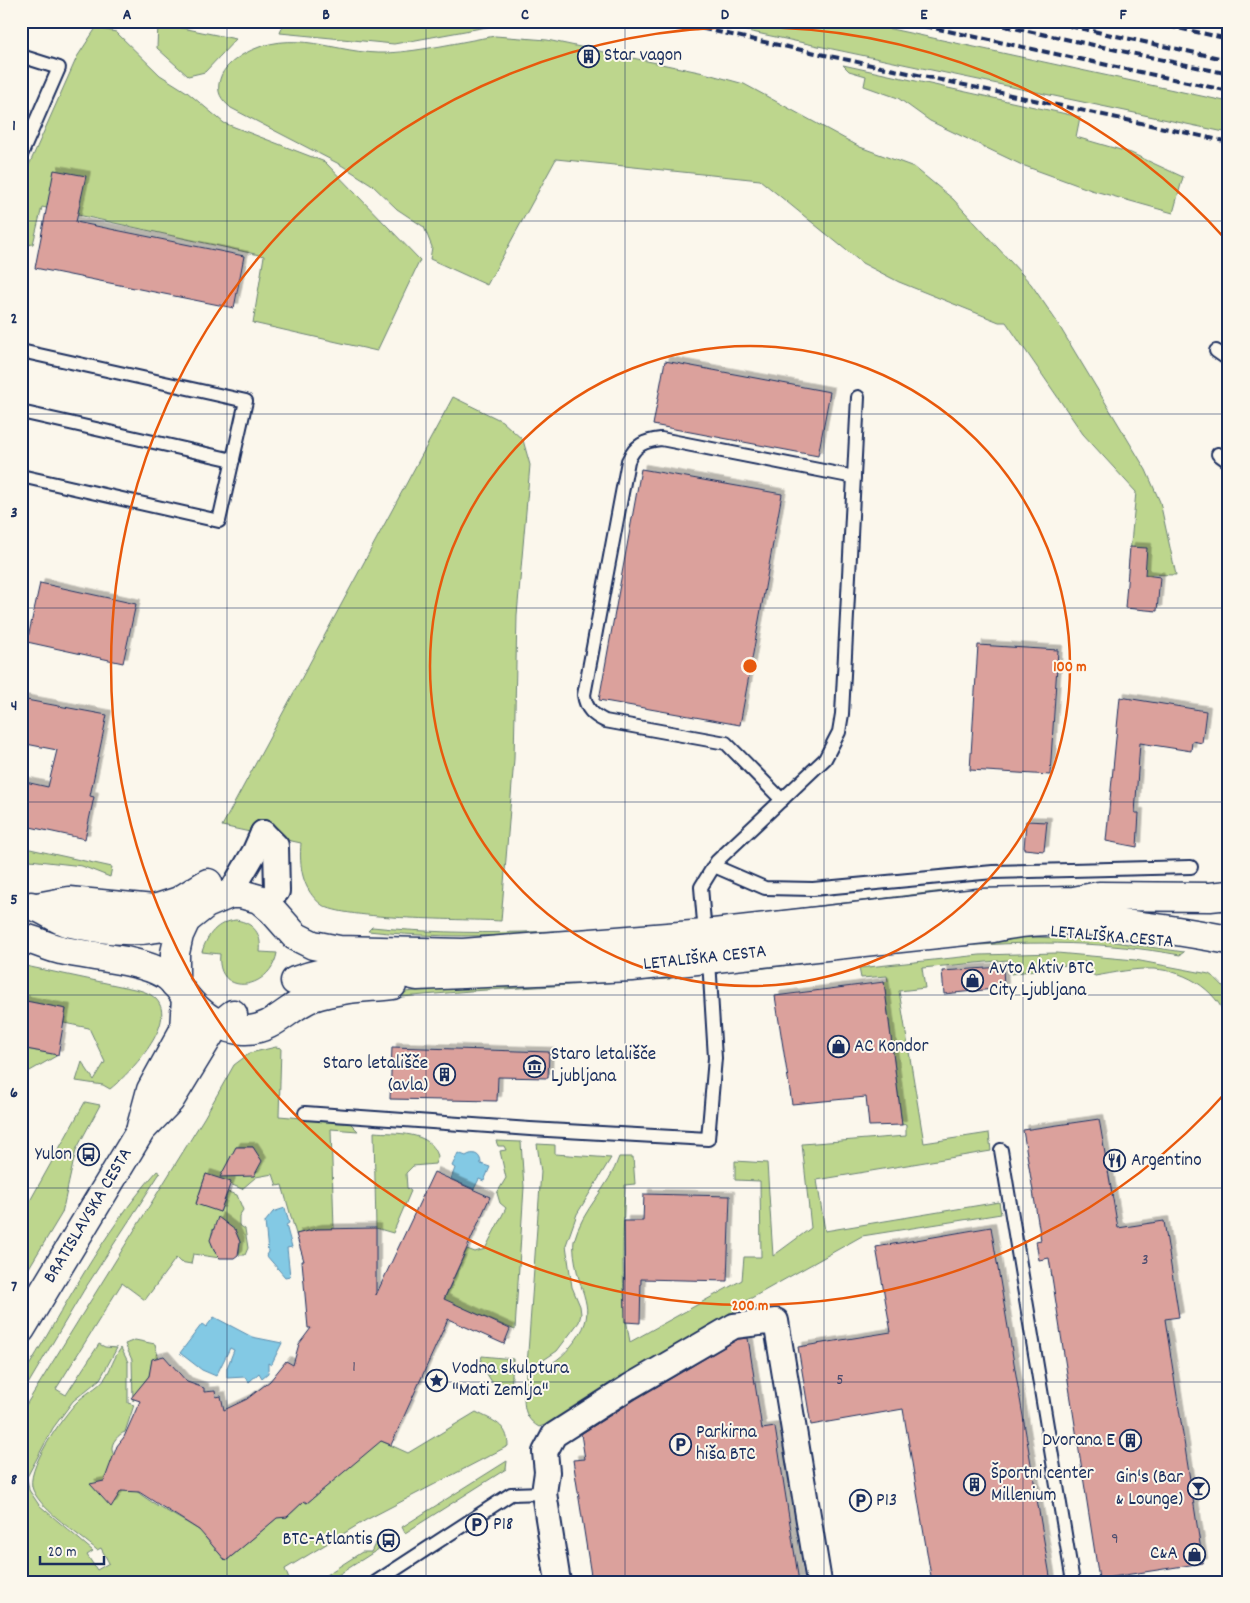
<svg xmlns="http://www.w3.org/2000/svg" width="1250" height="1603" viewBox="0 0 1250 1603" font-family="Dekko,sans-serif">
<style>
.green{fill:#bdd68d;stroke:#6c8276;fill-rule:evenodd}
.water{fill:#83c9e4;stroke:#598bae}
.building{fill:#dba19c;stroke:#1b2f5e;filter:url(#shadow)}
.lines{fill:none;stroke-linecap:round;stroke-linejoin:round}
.lane-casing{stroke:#1b2f5e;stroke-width:16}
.street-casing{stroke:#1b2f5e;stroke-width:28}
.secondary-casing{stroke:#1b2f5e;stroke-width:31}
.lane{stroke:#fbf7ec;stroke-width:12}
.street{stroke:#fbf7ec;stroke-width:24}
.secondary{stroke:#fbf7ec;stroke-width:28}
.rail{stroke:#1b2f5e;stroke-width:4;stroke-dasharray:8 4;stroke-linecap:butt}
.grid{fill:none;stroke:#1b2f5e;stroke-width:1;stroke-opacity:0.55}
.ring{fill:none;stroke:#e8590c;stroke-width:2.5}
.labels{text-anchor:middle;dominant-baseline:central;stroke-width:4;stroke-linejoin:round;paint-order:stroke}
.number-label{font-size:16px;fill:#4b4c6e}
.poi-label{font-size:19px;fill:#1b2f5e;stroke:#fbf7ec;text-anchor:start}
.street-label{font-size:19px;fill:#1b2f5e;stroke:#fbf7ec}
.centre{fill:#e8590c;stroke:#fbf7ec;stroke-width:2.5}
.ring-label{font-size:15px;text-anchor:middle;font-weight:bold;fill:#e8590c;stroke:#fbf7ec;stroke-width:4;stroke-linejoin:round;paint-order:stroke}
.neatline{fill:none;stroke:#1b2f5e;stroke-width:2}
.grid-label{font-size:16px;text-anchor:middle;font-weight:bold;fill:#1b2f5e}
</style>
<defs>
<filter id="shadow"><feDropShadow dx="4.5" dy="-4.5" stdDeviation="0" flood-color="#0004"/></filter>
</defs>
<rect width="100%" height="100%" fill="#fbf7ec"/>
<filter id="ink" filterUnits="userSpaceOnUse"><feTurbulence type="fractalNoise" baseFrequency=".02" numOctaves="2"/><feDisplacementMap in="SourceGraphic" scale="10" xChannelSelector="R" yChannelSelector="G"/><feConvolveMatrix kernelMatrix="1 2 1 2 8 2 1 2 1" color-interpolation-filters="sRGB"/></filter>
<g filter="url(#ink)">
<g class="green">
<polygon points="285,21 532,21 540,23 492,26 394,44 280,33"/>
<polygon points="700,21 854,21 1229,102 1229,133"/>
<polygon points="158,23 236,39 205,72 188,76 157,48"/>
<polygon points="96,28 116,32 160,75 187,92 224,123 325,162 420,260 377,351 253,323 264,256 42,207 33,244 21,246 21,183 77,57"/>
<path d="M495 36 547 40 704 73 744 84 860 147 914 167 953 199 1031 284 1055 319 1146 470 1160 502 1176 575 1128 574 1136 492 1083 434 1006 322H999L899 282 862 263 760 180 556 159 487 285 430 259 432 247 424 227 397 209 371 184 341 165 231 108C221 99 216 93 220 79 223 68 233 61 242 55 294 25 335 55 387 53 423 51 459 42 495 36Z"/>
<polygon points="843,65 1080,117 1076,137 1131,153 1183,177 1173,213 1091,190 1022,165 930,121 898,98 864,86 866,76 849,71"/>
<path d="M453 397 502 421 523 440 530 465 517 615 514 759 501 921C469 919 343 920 322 905 302 890 299 866 301 843L222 826Z"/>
<polygon points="21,847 112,867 110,877 82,866 21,859"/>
<polygon points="1070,886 1134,887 736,919 729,917 943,891"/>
<path d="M236 920C254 923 262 934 260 952L277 953C270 992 215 997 220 954L202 952C207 935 217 922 236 920Z"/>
<path d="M666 923V925C566 932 468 942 368 931L372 927C470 937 568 932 666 923Z"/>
<path d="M1035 937 1101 940 1184 952 1180 955C1033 928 895 953 749 970L748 968 1008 938Z"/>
<path d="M1057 953 1135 960 1209 974C1233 989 1229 1002 1229 1027 1221 992 1188 971 1154 969 1134 968 1114 973 1095 976L1092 974 1090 961 1011 974 1008 960 922 968 925 988 899 991 924 1143 989 1133 991 1151 817 1180 825 1231 999 1202 1001 1214 862 1236 739 1305 740 1308 551 1423 539 1427C518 1415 525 1394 526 1373 546 1368 558 1362 571 1346 601 1311 580 1298 575 1260 574 1254 573 1247 574 1241 582 1209 609 1188 619 1157H633L635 1184 625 1185C623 1236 620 1291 630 1342L742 1280 744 1257H761L760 1181 735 1180V1161L767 1163 773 1256 811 1228 802 1144 906 1136V1124L902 1125 884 982 888 981 887 976 861 978 859 968 980 955Z"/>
<path d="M21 965 139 990C195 1005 133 1071 110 1089L103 1085 76 1081 82 1062 94 1080 105 1062 89 1028 64 1023 66 1009 21 1000Z"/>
<polygon points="670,976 670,979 470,991 356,1001 394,993 470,986"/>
<path d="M276 1047 281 1048 279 1116 349 1122 358 1131 331 1129 334 1229H317L296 1234 282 1185 277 1186 273 1174 256 1177 242 1189 206 1174 196 1203 220 1212 228 1192 237 1195 243 1210 239 1216V1225L245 1229 248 1248 245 1255H239L240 1242 235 1230 219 1225 213 1229C209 1239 212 1250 220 1258L193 1254 191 1264 180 1262 176 1258 145 1300 122 1283 56 1389 66 1395 99 1344 105 1347 117 1348 100 1379 73 1401 53 1428 27 1477 29 1490 39 1505 93 1551 87 1555 97 1570 109 1563 101 1548 97 1550C79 1534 42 1511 33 1490 24 1471 62 1418 76 1403 84 1394 98 1388 105 1378 111 1369 113 1359 121 1348L128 1362V1403L134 1405 125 1432C119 1434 111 1442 112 1450 113 1457 129 1484 135 1490 156 1507 183 1519 205 1534L204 1536 226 1561 278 1517H287L304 1501 307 1503 368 1451 377 1439 408 1453 476 1412C493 1421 508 1424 508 1446L366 1520 285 1569 290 1582H108L107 1576 99 1582H21V1413L204 1118 234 1065 250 1053ZM236 1147H253L261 1161 237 1176 228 1162Z"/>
<polygon points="21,1048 58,1055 28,1072 21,1071"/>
<polygon points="85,1102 100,1105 76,1150 62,1213 21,1281 21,1217"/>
<path d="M374 1132C396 1134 430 1130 438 1156L435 1164 413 1166 406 1173 407 1188 411 1191 393 1233 376 1228Z"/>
<polygon points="496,1141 521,1142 524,1187 515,1330 444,1300 467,1249 475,1252 485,1249 506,1208 500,1203 497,1193 506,1178 500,1151 506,1150 504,1146 498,1146"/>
<polygon points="537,1144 555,1145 555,1154 611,1158 577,1214 566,1245 572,1287 580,1306 581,1314 579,1322 557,1351 539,1363 527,1366 541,1172"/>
<path d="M157 1171 160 1173 84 1290 21 1396V1379C64 1309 102 1233 157 1171Z"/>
<polygon points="135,1340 155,1344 158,1356 152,1360 150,1374 133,1401 132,1360 125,1344"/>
<polygon points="482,1356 513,1359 511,1391 497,1390 480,1363"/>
<polygon points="507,1461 506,1469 405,1533 402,1527"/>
<polygon points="382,1540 385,1545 327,1582 315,1582 362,1552 371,1552 375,1544"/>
</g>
<g class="water">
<path d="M458 1153 466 1156C473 1151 481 1154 481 1164L490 1167 484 1181 479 1179 474 1189 451 1179 455 1168 452 1166Z"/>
<polygon points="285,1208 289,1223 286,1225 292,1247 287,1248 290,1276 285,1277 266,1255 268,1252 265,1222 273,1212"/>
<polygon points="214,1317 252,1337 282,1343 271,1365 268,1363 268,1373 262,1378 259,1373 249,1382 245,1377 227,1378 227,1368 234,1350 230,1348 216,1376 202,1370 180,1353 202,1324 206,1327"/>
</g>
<g class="building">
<polygon points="54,170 86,176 76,222 244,256 234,308 35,268"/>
<polygon points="665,361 830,392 818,456 653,425"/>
<polygon points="641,469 782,494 740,725 599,700"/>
<polygon points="1130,547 1147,548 1145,575 1160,577 1157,611 1125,608"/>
<polygon points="40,583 136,604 123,663 27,642"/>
<polygon points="978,645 1058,650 1050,775 970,770"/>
<polygon points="1120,697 1206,711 1202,743 1192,741 1191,751 1140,743 1135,813 1139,813 1137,847 1106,841"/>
<polygon points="21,699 107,715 90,796 94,797 85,839 21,825 21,781 48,787 57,750 21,743"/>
<polygon points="1026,821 1047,822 1044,851 1024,849"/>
<polygon points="1003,967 1004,988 944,994 942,971"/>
<polygon points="884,982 902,1125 869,1126 866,1097 792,1104 775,996"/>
<polygon points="21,1000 66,1009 58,1055 21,1048"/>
<polygon points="392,1047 549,1052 548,1078 498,1077 497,1101 390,1099"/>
<polygon points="1099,1119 1118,1228 1164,1221 1179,1317 1165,1319 1203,1563 1099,1579 1049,1258 1039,1260 1036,1241 1041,1240 1023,1130"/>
<polygon points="236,1147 253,1147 262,1161 254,1176 220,1177"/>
<polygon points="434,1172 490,1197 444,1299 510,1329 504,1344 448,1319 391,1445 381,1441 307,1503 304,1501 287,1517 277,1518 226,1561 199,1530 139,1492 121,1491 111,1507 90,1484 104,1481 117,1446 124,1437 140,1401 131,1398 149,1376 152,1359 164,1356 187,1382 204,1388 204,1392 215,1391 216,1397 221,1396 224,1410 247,1399 270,1381 286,1361 293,1365 299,1344 311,1328 308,1328 302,1261 304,1261 296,1234 317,1229 376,1228 376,1295"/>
<polygon points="206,1174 231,1182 220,1212 196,1204"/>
<polygon points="644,1194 730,1196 727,1281 641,1279 640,1323 625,1322 624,1221 643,1221"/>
<polygon points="218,1217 235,1230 240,1242 238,1255 234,1258 220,1258 216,1254 210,1240"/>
<polygon points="991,1227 1051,1582 932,1582 903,1409 811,1425 798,1347 891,1332 876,1247"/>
<polygon points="748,1338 762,1429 775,1427 799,1582 592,1582 573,1460 585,1459 581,1434 636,1399 738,1339"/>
</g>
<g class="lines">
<defs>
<g id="lane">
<polyline points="21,56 59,68 21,155"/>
<polyline points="21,351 246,401 219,521 21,476"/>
<polyline points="1216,351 1229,360"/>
<polyline points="21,412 233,460"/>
<polyline points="1218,454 1229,462"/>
<path d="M782 800 726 743 605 721C593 715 586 709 584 695L628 461C635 445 644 441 661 439L854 477"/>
<polyline points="714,866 765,888 813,889 993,872 1191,867"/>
<polyline points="705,934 701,887 717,861 825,759 839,732 842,714 858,397"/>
<polyline points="305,1113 530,1129 708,1139 715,1058 709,960"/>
<polyline points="1001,1150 1073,1582"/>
<polyline points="376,1582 511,1494 544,1493"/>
</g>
<g id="street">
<polyline points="263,833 276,846 277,891"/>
<polyline points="230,894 255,851 263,833"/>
<polyline points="558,1582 544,1493 547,1472 545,1452 554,1435 629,1387 734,1326 776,1321 819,1582"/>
</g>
<g id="secondary">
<path d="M31 906C44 908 54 918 66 922 104 931 150 935 186 920"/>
<polyline points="37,907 69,901 154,909 179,901 208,883"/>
<path d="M21 937C35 940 47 947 61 950 90 957 139 959 164 974 173 979 179 988 185 996 200 1014 221 1031 246 1030 273 1030 289 1006 313 997 338 988 366 988 392 985"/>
<path d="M295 981C333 966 377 966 417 976L632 967 993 928C1060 911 1160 927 1229 940"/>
<polyline points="175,984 175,953 179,935 186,920 206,904 230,894 241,894 259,899 272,910 295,936 313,945 339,950 463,953 705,934 978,903 1074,901 1099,896 1210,897 1229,895"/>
<polyline points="141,1127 151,1090 184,1030 186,997"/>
<polyline points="21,1329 141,1130 170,1100 212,1031 233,1014"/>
</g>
</defs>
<use href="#lane" class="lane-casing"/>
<use href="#street" class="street-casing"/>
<use href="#secondary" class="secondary-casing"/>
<use href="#lane" class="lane"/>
<use href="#street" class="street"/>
<use href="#secondary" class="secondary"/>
<g class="rail">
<polyline points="667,21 1229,142"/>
<polyline points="901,21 1229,91"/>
<polyline points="981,21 1229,74"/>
<polyline points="1046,21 1229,60"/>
<polyline points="1145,21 1229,39"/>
</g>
</g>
</g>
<path class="grid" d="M227 21V1582M426 21V1582M625 21V1582M824 21V1582M1023 21V1582M21 221H1229M21 414H1229M21 608H1229M21 802H1229M21 995H1229M21 1188H1229M21 1382H1229"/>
<g class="ring">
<circle cx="750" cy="666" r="320"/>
<path d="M1229 1089A639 639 0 1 1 1229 243"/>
</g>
<defs>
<symbol id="building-ring" viewBox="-11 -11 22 22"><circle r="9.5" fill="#fbf7ec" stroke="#1b2f5e" stroke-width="1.5"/><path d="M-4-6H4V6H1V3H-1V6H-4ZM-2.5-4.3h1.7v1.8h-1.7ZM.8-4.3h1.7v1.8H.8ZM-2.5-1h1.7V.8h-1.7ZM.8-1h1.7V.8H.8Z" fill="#1b2f5e"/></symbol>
<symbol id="shop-ring" viewBox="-11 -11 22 22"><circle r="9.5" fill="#fbf7ec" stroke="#1b2f5e" stroke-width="1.5"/><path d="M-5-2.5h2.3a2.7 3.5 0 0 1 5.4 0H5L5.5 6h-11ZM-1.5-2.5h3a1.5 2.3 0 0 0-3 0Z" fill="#1b2f5e"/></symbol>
<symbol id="museum-ring" viewBox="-11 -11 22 22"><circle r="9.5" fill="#fbf7ec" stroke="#1b2f5e" stroke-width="1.5"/><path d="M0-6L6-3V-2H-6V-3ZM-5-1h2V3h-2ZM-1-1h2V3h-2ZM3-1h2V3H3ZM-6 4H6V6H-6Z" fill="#1b2f5e"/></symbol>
<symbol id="bus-ring" viewBox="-11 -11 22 22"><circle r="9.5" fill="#fbf7ec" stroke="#1b2f5e" stroke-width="1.5"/><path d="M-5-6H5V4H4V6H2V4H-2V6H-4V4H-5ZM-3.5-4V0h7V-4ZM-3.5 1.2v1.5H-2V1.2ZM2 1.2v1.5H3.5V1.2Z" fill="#1b2f5e"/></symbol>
<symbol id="restaurant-ring" viewBox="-11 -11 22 22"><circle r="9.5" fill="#fbf7ec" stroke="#1b2f5e" stroke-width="1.5"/><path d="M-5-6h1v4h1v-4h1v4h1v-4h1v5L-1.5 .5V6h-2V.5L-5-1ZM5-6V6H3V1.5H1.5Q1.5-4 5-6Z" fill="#1b2f5e"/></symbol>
<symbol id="sight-ring" viewBox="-11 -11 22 22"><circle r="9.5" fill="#fbf7ec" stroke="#1b2f5e" stroke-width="1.5"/><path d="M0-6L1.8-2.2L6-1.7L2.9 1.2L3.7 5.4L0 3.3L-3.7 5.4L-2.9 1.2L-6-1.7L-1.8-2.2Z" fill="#1b2f5e"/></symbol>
<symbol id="parking-ring" viewBox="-11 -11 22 22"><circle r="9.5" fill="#fbf7ec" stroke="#1b2f5e" stroke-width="1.5"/><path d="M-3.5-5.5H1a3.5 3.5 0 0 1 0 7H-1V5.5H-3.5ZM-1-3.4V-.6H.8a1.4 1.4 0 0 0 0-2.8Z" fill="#1b2f5e"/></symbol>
<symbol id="bar-ring" viewBox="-11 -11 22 22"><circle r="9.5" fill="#fbf7ec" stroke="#1b2f5e" stroke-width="1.5"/><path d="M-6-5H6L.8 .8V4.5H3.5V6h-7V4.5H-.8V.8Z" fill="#1b2f5e"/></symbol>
</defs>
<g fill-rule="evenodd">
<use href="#building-ring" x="576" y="44" width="25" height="25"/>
<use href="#shop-ring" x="960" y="968" width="25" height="25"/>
<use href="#shop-ring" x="826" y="1034" width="25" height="25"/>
<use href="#museum-ring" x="522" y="1054" width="25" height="25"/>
<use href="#building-ring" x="432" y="1062" width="25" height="25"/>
<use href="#bus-ring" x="76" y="1142" width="25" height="25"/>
<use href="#restaurant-ring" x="1102" y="1148" width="25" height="25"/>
<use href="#sight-ring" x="424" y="1368" width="25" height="25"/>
<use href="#building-ring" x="1118" y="1428" width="25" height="25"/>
<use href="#parking-ring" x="668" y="1432" width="25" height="25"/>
<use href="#building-ring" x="962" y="1472" width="25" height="25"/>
<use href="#bar-ring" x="1186" y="1476" width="25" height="25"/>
<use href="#parking-ring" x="848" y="1488" width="25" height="25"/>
<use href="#parking-ring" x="464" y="1512" width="25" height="25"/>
<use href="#bus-ring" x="376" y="1528" width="25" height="25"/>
<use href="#shop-ring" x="1182" y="1542" width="25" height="25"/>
</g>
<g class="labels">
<g class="number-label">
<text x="1145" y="1260">3</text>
<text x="354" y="1367">1</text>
<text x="840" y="1380">5</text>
<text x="1115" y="1539">9</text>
</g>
<g class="poi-label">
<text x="604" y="56">Star vagon</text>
<text x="989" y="969">Avto Aktiv BTC<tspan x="989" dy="22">City Ljubljana</tspan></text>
<text x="854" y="1047">AC Kondor</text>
<text x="551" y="1055">Staro letališče<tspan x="551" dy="22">Ljubljana</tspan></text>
<text x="428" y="1064" text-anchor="end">Staro letališče<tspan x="428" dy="22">(avla)</tspan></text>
<text x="72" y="1155" text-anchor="end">Yulon</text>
<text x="1131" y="1161">Argentino</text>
<text x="452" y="1369">Vodna skulptura<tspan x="452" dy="22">"Mati Zemlja"</tspan></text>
<text x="696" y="1433">Parkirna<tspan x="696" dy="22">hiša BTC</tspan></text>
<text x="1115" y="1441" text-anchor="end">Dvorana E</text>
<text x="991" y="1474">Športni center<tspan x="991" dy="22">Millenium</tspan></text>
<text x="1183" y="1478" text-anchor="end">Gin's (Bar<tspan x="1183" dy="22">&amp; Lounge)</tspan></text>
<text x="876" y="1501">P13</text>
<text x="493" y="1525">P18</text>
<text x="373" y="1540" text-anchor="end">BTC-Atlantis</text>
<text x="1178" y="1554" text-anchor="end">C&amp;A</text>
</g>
<g class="street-label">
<text transform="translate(1112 938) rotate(5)">LETALIŠKA CESTA</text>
<text transform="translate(705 959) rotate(-6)">LETALIŠKA CESTA</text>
<text transform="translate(89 1216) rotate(-59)">BRATISLAVSKA CESTA</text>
</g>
</g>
<circle cx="750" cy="666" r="8" class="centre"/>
<g class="ring-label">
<text x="1070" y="671">100 m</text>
<text x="750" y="1310">200 m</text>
</g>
<rect width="1250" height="1603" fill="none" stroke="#fbf7ec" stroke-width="55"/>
<path d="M40 1556v8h64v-8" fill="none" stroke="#1b2f5e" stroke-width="2.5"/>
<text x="48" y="1556" font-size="15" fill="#1b2f5e" stroke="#fbf7ec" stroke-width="4" paint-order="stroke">20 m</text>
<rect x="28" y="28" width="1194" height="1548" class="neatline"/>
<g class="grid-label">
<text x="127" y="19">A</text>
<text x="326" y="19">B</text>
<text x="525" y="19">C</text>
<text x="725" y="19">D</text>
<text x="924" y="19">E</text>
<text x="1123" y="19">F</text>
<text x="14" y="130">1</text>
<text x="14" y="323">2</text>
<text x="14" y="517">3</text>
<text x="14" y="710">4</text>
<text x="14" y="904">5</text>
<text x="14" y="1097">6</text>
<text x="14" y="1291">7</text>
<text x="14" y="1484">8</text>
</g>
</svg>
